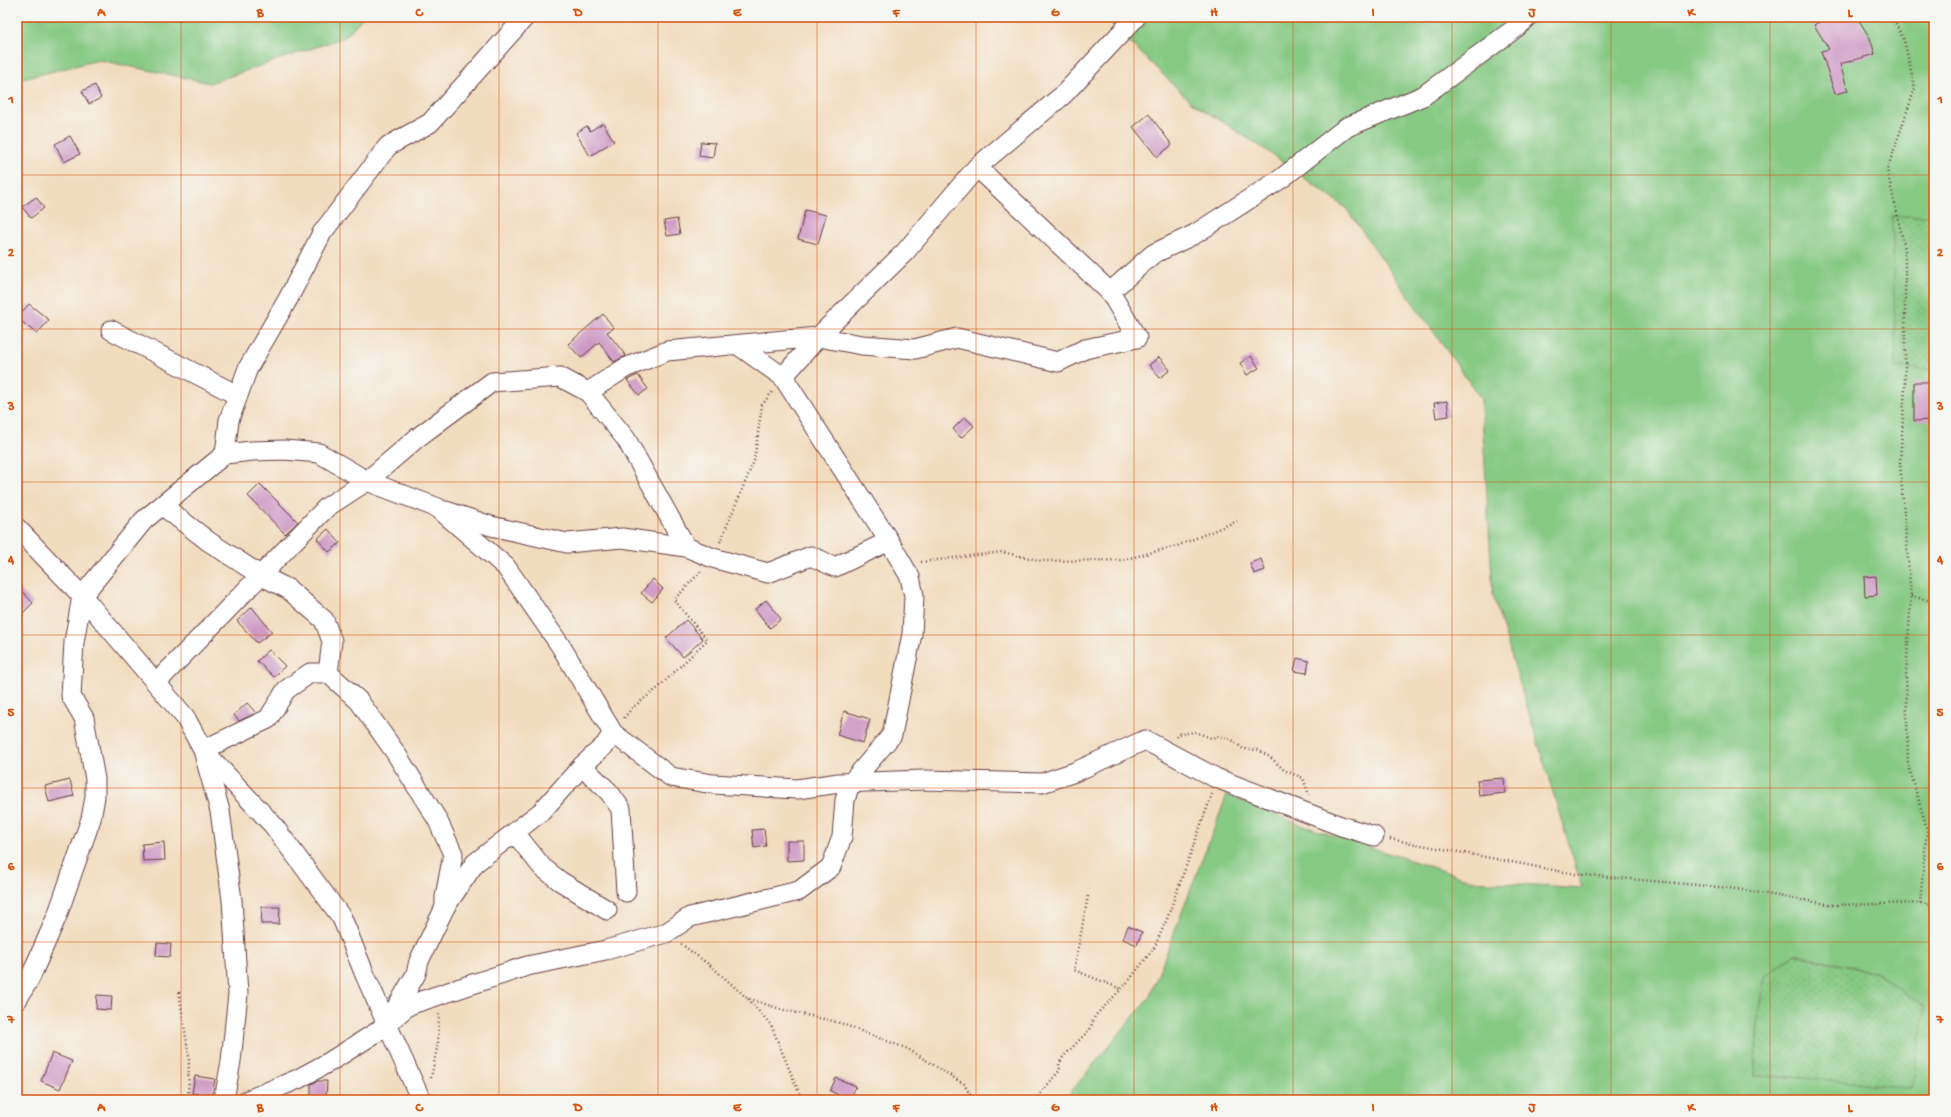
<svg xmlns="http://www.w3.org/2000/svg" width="1951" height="1117" viewBox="0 0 1951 1117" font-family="'Gochi Hand',sans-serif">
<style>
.green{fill:#86c983;stroke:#687457;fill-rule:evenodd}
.garden{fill:url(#garden-dots);stroke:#687457}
.building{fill:#ce99c5}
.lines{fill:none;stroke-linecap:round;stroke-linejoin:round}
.minor-casing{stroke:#633b41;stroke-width:21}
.path{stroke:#633b41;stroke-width:2.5;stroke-dasharray:1 3;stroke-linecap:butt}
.minor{stroke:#fff;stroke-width:19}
.grid{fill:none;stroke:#d8530f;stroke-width:1;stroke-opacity:0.55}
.neatline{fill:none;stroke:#d8530f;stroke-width:1.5}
.grid-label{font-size:13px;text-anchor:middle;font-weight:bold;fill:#d8530f}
</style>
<defs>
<pattern id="garden-dots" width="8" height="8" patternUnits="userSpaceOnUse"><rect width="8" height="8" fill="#86c983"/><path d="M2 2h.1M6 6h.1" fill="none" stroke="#75ac71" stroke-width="1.8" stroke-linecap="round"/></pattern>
</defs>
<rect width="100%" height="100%" fill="#f6f6f2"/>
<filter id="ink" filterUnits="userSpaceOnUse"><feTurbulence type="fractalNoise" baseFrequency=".025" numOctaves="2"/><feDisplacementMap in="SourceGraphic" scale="8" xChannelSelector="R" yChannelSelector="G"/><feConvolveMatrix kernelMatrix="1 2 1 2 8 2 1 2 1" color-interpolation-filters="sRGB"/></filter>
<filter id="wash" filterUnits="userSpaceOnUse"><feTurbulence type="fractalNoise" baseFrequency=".012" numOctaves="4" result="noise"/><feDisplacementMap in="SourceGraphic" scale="16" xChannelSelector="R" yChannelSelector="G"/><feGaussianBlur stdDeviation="0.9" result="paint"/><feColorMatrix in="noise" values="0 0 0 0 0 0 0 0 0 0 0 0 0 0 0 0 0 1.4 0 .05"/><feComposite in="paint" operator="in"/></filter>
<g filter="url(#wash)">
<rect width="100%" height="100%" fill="#f2dcbe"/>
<g class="green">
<polygon points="17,17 363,17 345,37 210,83 99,60 17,80"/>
<path d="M1104 17H1934V1100H1064L1149 998 1227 795 1304 826 1475 881 1582 888 1493 595 1481 399 1346 208 1266 150 1191 102ZM1795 954 1877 973 1811 1078 1754 1076 1759 1009 1765 977Z"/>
</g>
<g class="garden">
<polygon points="1892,216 1934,216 1934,370 1896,367"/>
<polygon points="1794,954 1877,973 1925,1007 1912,1088 1811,1078 1754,1076 1759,1009 1765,977"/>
</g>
<g id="blocks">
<g class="building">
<polygon points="1827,17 1857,17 1870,38 1875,54 1840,64 1848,91 1835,94 1821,51 1829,49 1814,25"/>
<polygon points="95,85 101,98 89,104 82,91"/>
<polygon points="1149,114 1172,145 1157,157 1133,127"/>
<polygon points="603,123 614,141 590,156 576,133 587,126 590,131"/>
<polygon points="70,136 80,154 64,162 55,144"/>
<polygon points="701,142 715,143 713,158 699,156"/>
<polygon points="36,197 44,208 31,218 22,207"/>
<polygon points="805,210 826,215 818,244 798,239"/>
<polygon points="677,219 680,234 667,236 664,221"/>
<polygon points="29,304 49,320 37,334 17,318"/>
<polygon points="603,314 614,328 607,332 626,356 614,362 599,342 581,358 568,344"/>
<polygon points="1251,356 1259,368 1247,375 1240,363"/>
<polygon points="1159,357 1170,370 1160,378 1149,365"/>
<polygon points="638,375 648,389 639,395 627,380"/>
<polygon points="1914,382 1932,382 1932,420 1914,421"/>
<polygon points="1447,401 1449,416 1436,418 1434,403"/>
<polygon points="965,417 974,426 961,438 953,429"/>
<polygon points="260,484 298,522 285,534 248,496"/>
<polygon points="328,529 340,543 329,552 317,539"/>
<polygon points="1261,559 1265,570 1254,574 1250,563"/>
<polygon points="1876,576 1877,595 1865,596 1864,577"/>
<polygon points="653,579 663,589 652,602 641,593"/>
<polygon points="17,586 33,603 17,619"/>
<polygon points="766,600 781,619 770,628 755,609"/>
<polygon points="252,607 272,632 257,643 237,621"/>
<polygon points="686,620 703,639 683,657 666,638"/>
<polygon points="269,650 285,666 274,677 257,661"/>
<polygon points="1297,658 1309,661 1307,673 1294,671"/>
<polygon points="247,703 256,713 239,721 234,715"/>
<polygon points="844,711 870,719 863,743 837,735"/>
<polygon points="1504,778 1505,793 1479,796 1477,780"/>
<polygon points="70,780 74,796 49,802 45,786"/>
<polygon points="764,829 766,846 754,848 752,830"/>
<polygon points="787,841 804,841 804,860 787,861"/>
<polygon points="164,842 165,860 143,861 142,844"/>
<polygon points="262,907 280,907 279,924 261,924"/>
<polygon points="1128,926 1142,932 1137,945 1123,939"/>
<polygon points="157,943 171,944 170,957 156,956"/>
<polygon points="97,995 112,996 111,1010 96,1009"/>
<polygon points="52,1053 72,1061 60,1089 41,1081"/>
<polygon points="195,1076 215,1079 212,1097 192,1093"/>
<polygon points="836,1078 856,1086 850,1100 830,1091"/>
<polygon points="318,1081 327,1081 326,1100 311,1100 311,1084"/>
</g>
</g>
</g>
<g filter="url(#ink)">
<use href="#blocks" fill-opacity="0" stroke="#633b41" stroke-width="1"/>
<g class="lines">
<defs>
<g id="minor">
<polyline points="1110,292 1153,254 1195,234 1282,178 1347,127 1423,96 1517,27 1528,17"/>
<polyline points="111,330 237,395"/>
<polyline points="783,377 818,337 905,252 977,167 1063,95 1136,17"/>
<polyline points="588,392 626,439 686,547"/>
<polyline points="225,454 229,420 248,368 288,299 322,233 388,146 430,123 525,17"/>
<polyline points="163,506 208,541 260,575 288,589 324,620 332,641 328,673"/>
<polyline points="446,511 491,526 567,543 622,538 686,547 713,558 768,573 811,556 835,567 889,541"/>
<polyline points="17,528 82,596 185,717 203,750 273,825 342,918 365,975 421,1100"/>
<polyline points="157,682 327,507 367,481 417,438 492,382 560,377 588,392 625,368 667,351 818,337 862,345 915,349 957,338 1058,362 1085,349 1137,338 1110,292 977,167"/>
<polyline points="582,766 609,792 621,809 626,892"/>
<polyline points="515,833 542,867 560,881 607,910"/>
<polyline points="17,1000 30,978 57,916 91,819 95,797 95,779 84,718 71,696 74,642 82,596 144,520 225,454 252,451 285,450 319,453 367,481 438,508 506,567 560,645 613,733 671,777 713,784 797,789 839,783 924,780 1042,783 1075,772 1145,740 1216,778 1341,826 1374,836"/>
<polyline points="392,1015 416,974 419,961 445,907 475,863 542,811 582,766 605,745 613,733"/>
<polyline points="224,1100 231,1061 238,994 232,900 220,811 203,750 268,719 286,690 310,673 328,673 359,701 395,752 437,819 453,854 445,897 445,907"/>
<polyline points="248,1100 298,1079 331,1061 377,1032 409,1005 527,966 606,950 666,933 690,917 799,891 831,867 842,837 845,800 850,784 892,735 912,634 914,596 910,577 889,541 783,377 738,345"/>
</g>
</defs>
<use href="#minor" class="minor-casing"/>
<g class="path">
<polyline points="1892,17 1904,40 1915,88 1887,170 1905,249 1905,388 1900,463 1911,596 1906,673 1908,764 1927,829 1920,903"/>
<polyline points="720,542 754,461 762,405 772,392"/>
<polyline points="921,562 1002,552 1042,561 1122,560 1177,546 1237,521"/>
<polyline points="1911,596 1934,602"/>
<polyline points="624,718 632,708 658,688 707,640 674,600 701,571"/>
<polyline points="1176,737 1179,734 1195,732 1211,738 1220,736 1234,741 1243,749 1258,750 1270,757 1284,770 1303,778 1309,795"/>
<polyline points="1390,839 1575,874 1730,888 1833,905 1920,903 1934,905"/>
<polyline points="1088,896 1074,970 1121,989"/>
<polyline points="681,944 711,966 747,998 780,1009 837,1022 908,1049 964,1084 973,1100"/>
<polyline points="179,992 189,1057 188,1100"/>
<polyline points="748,999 771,1025 802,1100"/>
<polyline points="431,1078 438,1043 439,1014"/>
<polyline points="1035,1100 1060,1070 1059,1064 1063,1057 1090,1029 1095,1016 1127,983 1154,948 1167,919 1212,794"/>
</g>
<use href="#minor" class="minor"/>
</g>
</g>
<path class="grid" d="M181 17V1100M340 17V1100M499 17V1100M658 17V1100M817 17V1100M976 17V1100M1134 17V1100M1293 17V1100M1452 17V1100M1611 17V1100M1770 17V1100M17 175H1934M17 329H1934M17 482H1934M17 635H1934M17 788H1934M17 942H1934"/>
<rect width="1951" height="1117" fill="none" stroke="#f6f6f2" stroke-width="44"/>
<rect x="22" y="22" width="1907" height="1073" class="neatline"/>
<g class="grid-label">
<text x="101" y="16">A</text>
<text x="260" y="16">B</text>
<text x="419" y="16">C</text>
<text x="578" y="16">D</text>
<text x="737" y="16">E</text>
<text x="896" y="16">F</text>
<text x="1055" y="16">G</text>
<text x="1214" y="16">H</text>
<text x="1373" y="16">I</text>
<text x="1532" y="16">J</text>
<text x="1691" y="16">K</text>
<text x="1850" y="16">L</text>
<text x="11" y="103">1</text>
<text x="1940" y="103">1</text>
<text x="11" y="256">2</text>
<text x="1940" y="256">2</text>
<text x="11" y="410">3</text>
<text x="1940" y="410">3</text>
<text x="11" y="563">4</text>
<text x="1940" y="563">4</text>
<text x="11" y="716">5</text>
<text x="1940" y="716">5</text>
<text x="11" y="870">6</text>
<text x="1940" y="870">6</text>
<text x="11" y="1023">7</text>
<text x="1940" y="1023">7</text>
<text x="101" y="1111">A</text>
<text x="260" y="1111">B</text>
<text x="419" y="1111">C</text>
<text x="578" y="1111">D</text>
<text x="737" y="1111">E</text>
<text x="896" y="1111">F</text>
<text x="1055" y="1111">G</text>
<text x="1214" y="1111">H</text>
<text x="1373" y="1111">I</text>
<text x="1532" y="1111">J</text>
<text x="1691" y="1111">K</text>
<text x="1850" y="1111">L</text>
</g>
</svg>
